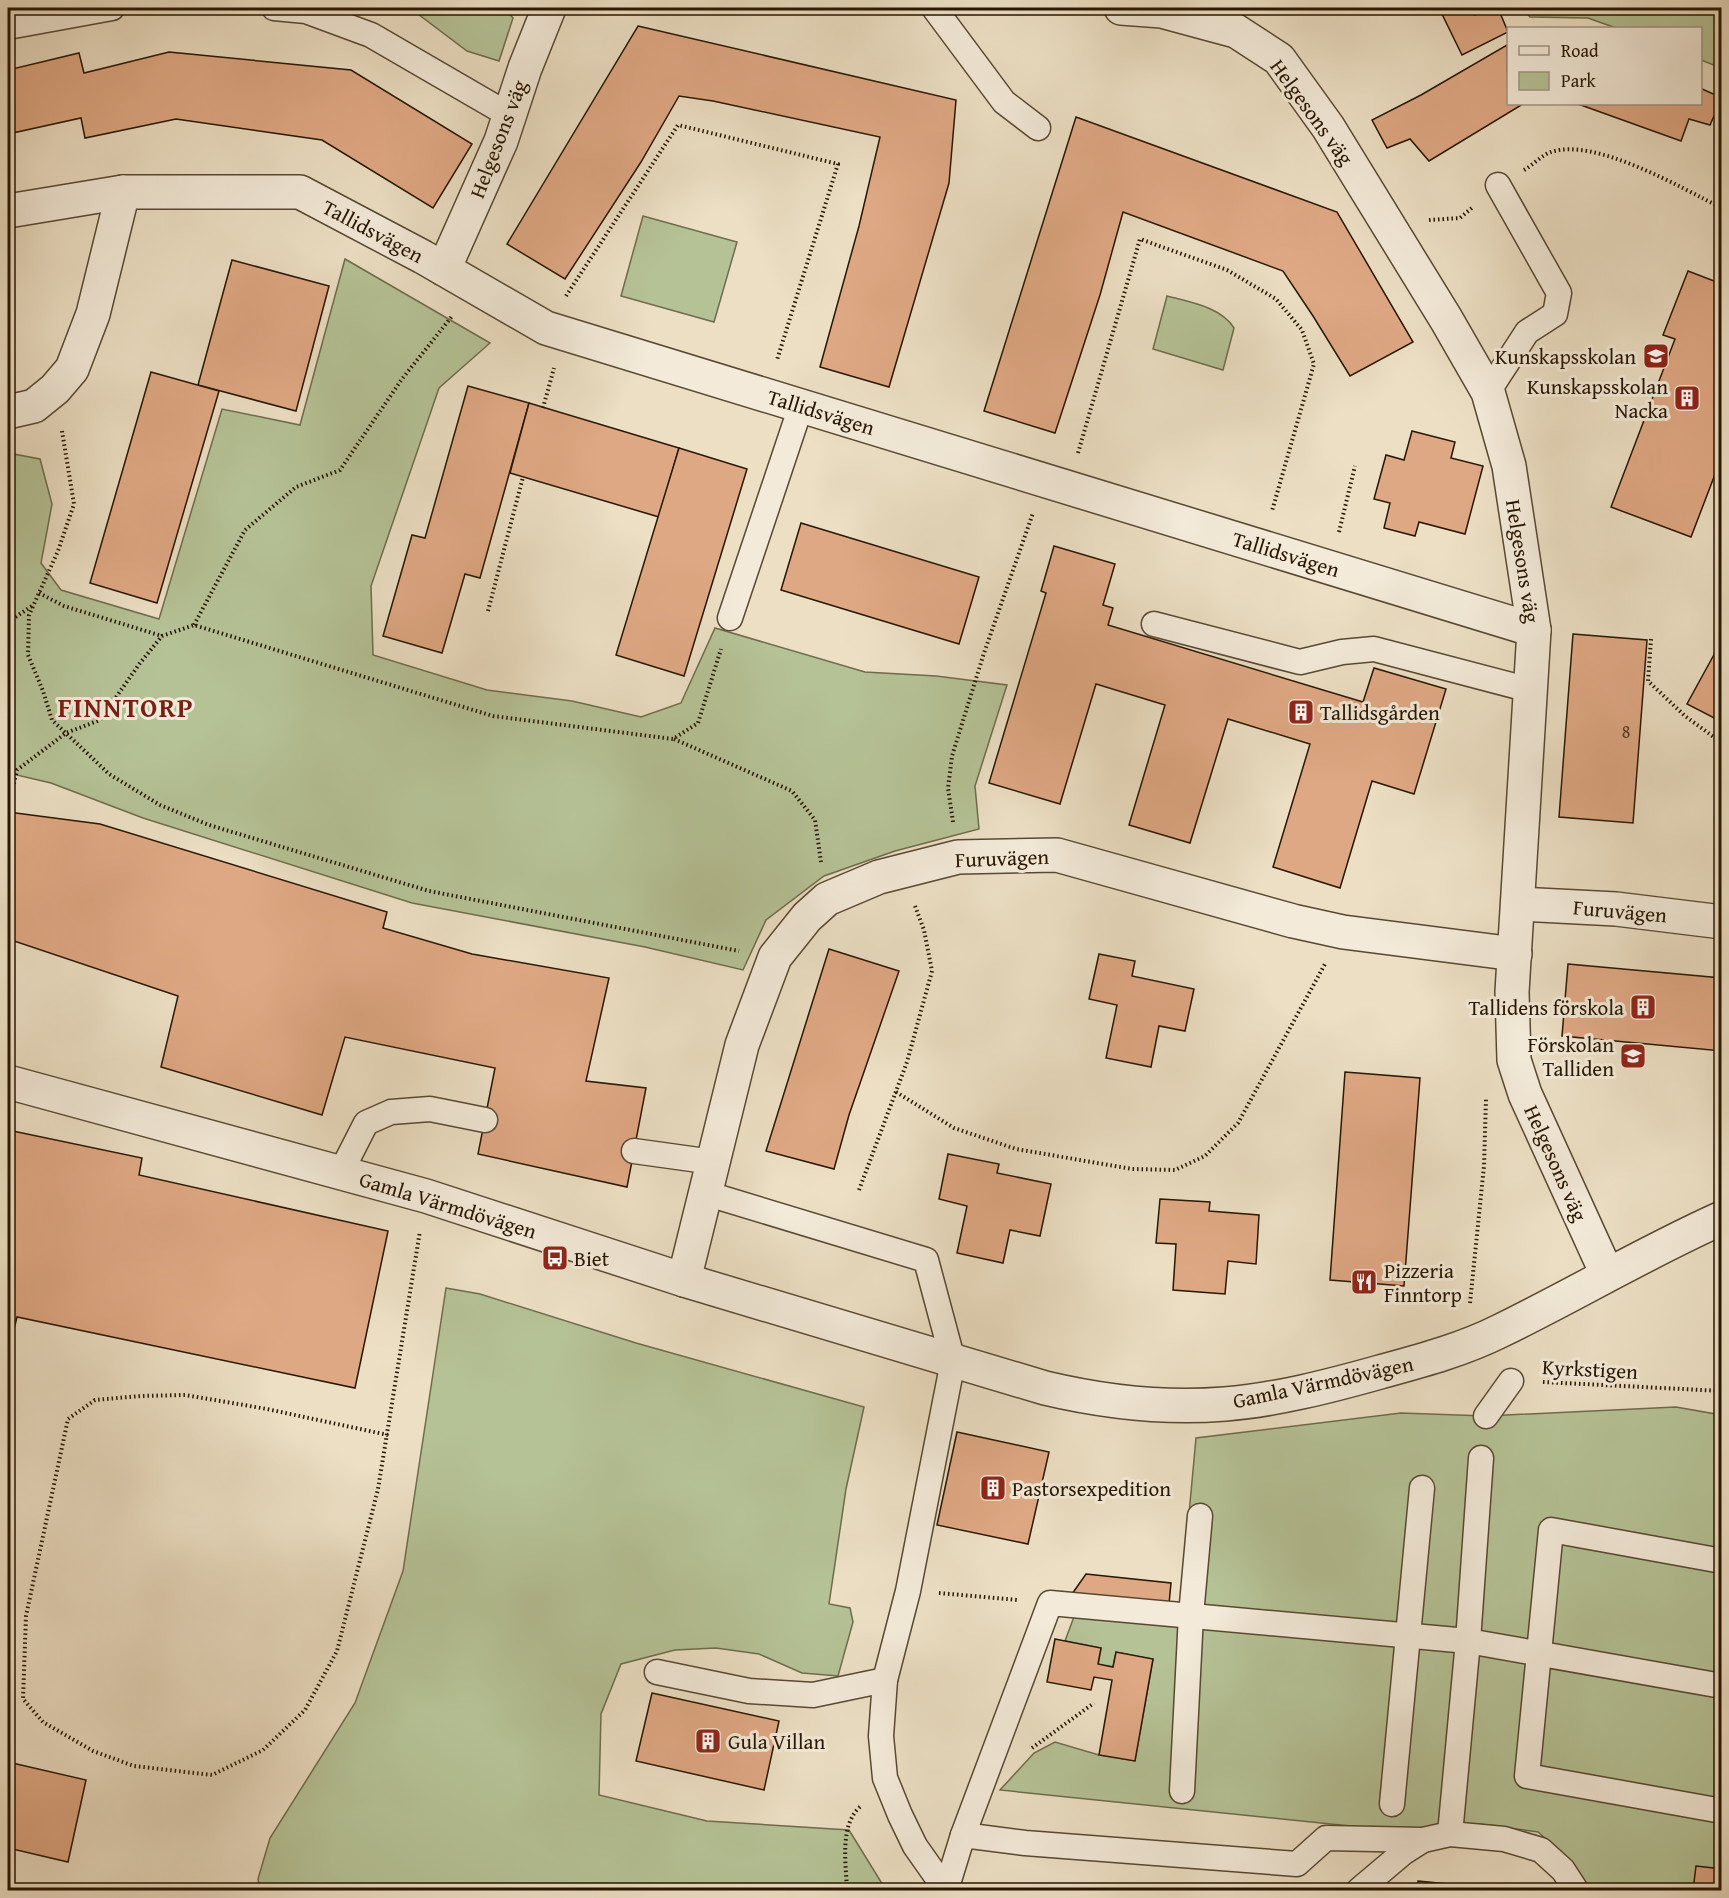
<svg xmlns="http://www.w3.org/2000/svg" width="1729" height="1898" viewBox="0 0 1729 1898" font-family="'Gentium Book Plus',serif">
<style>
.green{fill:#b5c296;stroke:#6e6c4c;stroke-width:1.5}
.building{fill:#dfa884;stroke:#271601;stroke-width:1.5}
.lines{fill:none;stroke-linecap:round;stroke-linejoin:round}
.service-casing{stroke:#584832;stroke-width:27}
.minor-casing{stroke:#584832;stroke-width:36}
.path{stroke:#271601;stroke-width:4;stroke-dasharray:1.5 3;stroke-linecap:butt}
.service{stroke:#f3ead9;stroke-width:24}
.minor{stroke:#f3ead9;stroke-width:33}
.labels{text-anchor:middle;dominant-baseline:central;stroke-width:6;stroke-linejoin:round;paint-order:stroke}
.number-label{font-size:18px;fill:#553a22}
.street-label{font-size:21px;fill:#271601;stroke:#f3ead9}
.poi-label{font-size:21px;fill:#271601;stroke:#f3ead9;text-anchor:start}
.district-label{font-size:27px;font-weight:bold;letter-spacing:1.5px;fill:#7a1f14;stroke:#f3ead9}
</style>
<rect width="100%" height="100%" fill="#ecdfc4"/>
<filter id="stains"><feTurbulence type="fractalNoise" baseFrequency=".00333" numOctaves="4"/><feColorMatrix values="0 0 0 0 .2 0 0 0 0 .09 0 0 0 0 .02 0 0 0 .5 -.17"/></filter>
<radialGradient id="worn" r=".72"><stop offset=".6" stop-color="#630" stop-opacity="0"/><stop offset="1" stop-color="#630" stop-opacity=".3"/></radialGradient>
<g class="green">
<polygon points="410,8 504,8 513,18 499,61 467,51"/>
<polygon points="1522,8 1721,8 1721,68 1701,60 1700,28 1616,28 1588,18 1530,17"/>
<polygon points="643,216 737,242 714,322 621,296"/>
<polygon points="345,259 490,343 439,388 371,586 373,655 487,690 572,701 641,717 681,703 715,628 865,672 936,676 1007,685 975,786 979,829 895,851 824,876 766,920 743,970 645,947 412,903 143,818 51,783 8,773 8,453 40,459 52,504 41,563 61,590 159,619 222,409 300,425"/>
<path d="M1167 296C1190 302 1221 307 1234 328L1223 370 1153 349Z"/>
<polygon points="446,1288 480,1294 636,1343 864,1407 846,1489 829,1604 850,1608 853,1622 838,1676 802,1673 759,1654 716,1648 675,1650 621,1664 601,1714 599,1795 707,1821 849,1830 881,1882 890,1890 260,1890 258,1879 270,1838 355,1703 403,1571"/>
<polygon points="1676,1407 1721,1415 1721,1890 1589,1890 1563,1854 1538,1832 1480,1824 1399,1831 1000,1790 1034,1753 1055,1742 1099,1755 1135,1761 1153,1659 1116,1652 1113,1667 1098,1665 1101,1648 1065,1641 1075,1614 1179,1622 1196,1438 1401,1413 1486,1416"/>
</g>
<g class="building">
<polygon points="1449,8 1471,8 1475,15 1491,8 1498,8 1508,32 1462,55 1441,12"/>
<polygon points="638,26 956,100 949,183 889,387 820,367 859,226 880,137 713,101 679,96 641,162 565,279 507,244"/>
<polygon points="1507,45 1508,104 1523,104 1429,161 1410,139 1387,148 1372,120 1421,95"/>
<polygon points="169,52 351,70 472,144 433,208 322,140 176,119 85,138 81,118 8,134 8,70 79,53 84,73"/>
<polygon points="1700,88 1722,98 1710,125 1689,119 1681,141 1578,104 1700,104"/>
<polygon points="1076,117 1337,212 1413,342 1350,376 1313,316 1283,271 1123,212 1100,295 1055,433 984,411"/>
<polygon points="232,260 329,286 296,411 198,385"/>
<polygon points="1688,271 1722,284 1722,456 1691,537 1611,507 1675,339 1663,335"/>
<polygon points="151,372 219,391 157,603 90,583"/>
<polygon points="468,386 529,403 480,578 465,574 442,653 383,636 412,535 425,538"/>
<polygon points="529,403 679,448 659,517 510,473"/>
<polygon points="1412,431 1455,442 1451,458 1483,466 1465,534 1419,522 1415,536 1384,528 1390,503 1374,499 1386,455 1404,460"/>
<polygon points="679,448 747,469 684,676 616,655"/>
<polygon points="801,523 979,577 959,644 781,590"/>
<polygon points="1054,546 1115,564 1103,605 1113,608 1108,625 1363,702 1374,668 1446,689 1414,794 1372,781 1340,888 1273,867 1310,744 1228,719 1190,843 1129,825 1165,705 1096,684 1060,804 989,783 1046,593 1041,591"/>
<polygon points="1573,634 1647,640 1633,823 1559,817"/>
<polygon points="1722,640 1722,722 1687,704"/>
<polygon points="8,812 100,824 387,912 383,928 472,954 609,978 586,1081 646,1088 627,1187 478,1154 495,1068 345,1037 322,1115 161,1067 178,996 8,939"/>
<polygon points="829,949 899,971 849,1115 834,1169 766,1151"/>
<polygon points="1099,954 1135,961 1132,976 1194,989 1185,1031 1159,1026 1151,1067 1106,1058 1117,1005 1089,999"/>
<polygon points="1568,964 1722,978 1722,1051 1562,1036"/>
<polygon points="1345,1072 1420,1078 1404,1286 1330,1280"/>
<polygon points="8,1130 142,1158 139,1175 388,1231 355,1388 17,1317 8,1354"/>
<polygon points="948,1154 999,1164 997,1173 1051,1184 1040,1236 1010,1230 1003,1263 957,1253 967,1206 939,1199"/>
<polygon points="1160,1199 1210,1202 1209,1211 1259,1215 1256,1264 1228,1261 1225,1294 1173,1290 1176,1244 1156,1243"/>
<polygon points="957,1432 1049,1452 1028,1544 937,1525"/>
<polygon points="1086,1574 1171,1583 1169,1604 1072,1594"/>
<polygon points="1055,1639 1101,1648 1098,1664 1113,1667 1116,1652 1153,1659 1135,1761 1099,1755 1112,1680 1094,1677 1091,1690 1047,1682"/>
<polygon points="652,1693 779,1721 764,1790 636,1761"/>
<polygon points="8,1762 86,1780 68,1862 8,1848"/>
<polygon points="1696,1866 1722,1869 1722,1890 1693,1890"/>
<polygon points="1418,1881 1510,1890 1417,1890"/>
</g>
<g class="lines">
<defs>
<g id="service">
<polyline points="274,8 306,11 371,35 509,115"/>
<polyline points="934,8 1004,102 1038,128"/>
<polyline points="8,27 112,8"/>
<polyline points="1488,392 1527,332 1555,314 1559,293 1498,185"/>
<polyline points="730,618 801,406"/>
<polyline points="1154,624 1300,662 1342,652 1374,649 1530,690"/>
<polyline points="634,1151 713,1162"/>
<polyline points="341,1172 366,1123 391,1112 430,1109 485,1120"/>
<polyline points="705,1193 926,1260 953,1361 908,1591 885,1680 881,1736 885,1778 900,1815 915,1846 946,1890"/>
<polyline points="1486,1416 1511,1381"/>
<polyline points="1722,1561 1551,1530 1527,1776 1722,1811"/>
<polyline points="657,1672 749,1691 813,1695 885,1680"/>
<polyline points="1182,1791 1191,1615 1200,1516"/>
<polyline points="1392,1804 1422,1488"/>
<polyline points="1450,1834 1468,1641 1481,1458"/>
<polyline points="963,1835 1050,1603 1468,1641 1722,1686"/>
<polyline points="946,1890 963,1835 1025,1843 1297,1864 1326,1838 1423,1840 1450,1834 1504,1839 1541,1850 1563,1870 1576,1890"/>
<polyline points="1359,1890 1404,1852 1423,1840"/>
</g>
<g id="minor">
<polyline points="1121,8 1162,11 1236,31 1279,59 1328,127 1446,319 1488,392 1509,466 1534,630 1512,992 1514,1060 1525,1094 1607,1274"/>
<polyline points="8,211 123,192 300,192 423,257 546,328 1534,630"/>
<polyline points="444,269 501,141 525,68 549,8"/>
<polyline points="8,412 34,406 55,389 72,369 93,314 123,192"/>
<polyline points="1518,904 1616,909 1722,922"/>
<path d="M8 1082 426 1196 684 1280 1045 1388C1104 1402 1163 1409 1225 1404 1276 1400 1330 1386 1380 1372 1420 1361 1462 1350 1500 1331 1574 1295 1646 1252 1722 1218"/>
<polyline points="684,1280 742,1045 775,957 807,917 827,899 879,877 958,857 1057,855 1293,921 1343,932 1515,954"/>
</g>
</defs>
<use href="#service" class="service-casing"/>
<use href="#minor" class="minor-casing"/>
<g class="path">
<path d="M1524 170C1533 165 1542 155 1551 152 1595 137 1681 188 1722 208"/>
<polyline points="1429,220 1460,218 1474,206"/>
<polyline points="566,296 678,125 838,164 777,360"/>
<polyline points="543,408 554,368"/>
<polyline points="62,431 74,504 58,551 29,615 28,655 43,691 52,720 109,774 160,805 209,825 429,891 739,951"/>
<polyline points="1078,453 1140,239 1227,270 1276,299 1302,330 1314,364 1272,511"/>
<polyline points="1339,532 1355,466"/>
<polyline points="39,593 64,606 162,636"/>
<polyline points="488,611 523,477"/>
<polyline points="8,622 32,606"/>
<polyline points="194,625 245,530 296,487 340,470 402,379 453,315"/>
<polyline points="1651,639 1648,681 1685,716 1722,743"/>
<polyline points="674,739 792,791 815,820 821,862"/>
<polyline points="8,810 17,770 66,733 100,720 140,663 162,636 194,625 493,716 673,739 698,723 721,649"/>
<polyline points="953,822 948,788 952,756 984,653 1033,513"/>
<polyline points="896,1092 954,1128 1016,1149 1132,1169 1175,1170 1205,1156 1238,1123 1325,964"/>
<polyline points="859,1190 907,1062 932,971 924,930 915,906"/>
<polyline points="1470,1303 1484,1166 1486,1098"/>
<polyline points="1543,1382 1722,1391"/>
<polyline points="388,1435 267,1409 185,1395 140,1396 95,1400 68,1419 26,1616 23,1699 43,1722 93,1751 134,1766 212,1775 263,1750 305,1710 337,1651 378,1489 420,1231"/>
<polyline points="939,1593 1018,1600"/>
<polyline points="1032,1748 1094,1703"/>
<path d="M847 1890C846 1864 839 1824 861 1806"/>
</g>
<use href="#service" class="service"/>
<use href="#minor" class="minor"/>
</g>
<defs>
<symbol id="school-square" viewBox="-11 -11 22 22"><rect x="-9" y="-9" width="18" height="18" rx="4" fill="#8f2418" stroke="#f3ead9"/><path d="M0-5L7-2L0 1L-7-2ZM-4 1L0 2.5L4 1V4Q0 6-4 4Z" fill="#fff"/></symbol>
<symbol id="building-square" viewBox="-11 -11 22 22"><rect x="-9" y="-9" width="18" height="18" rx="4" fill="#8f2418" stroke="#f3ead9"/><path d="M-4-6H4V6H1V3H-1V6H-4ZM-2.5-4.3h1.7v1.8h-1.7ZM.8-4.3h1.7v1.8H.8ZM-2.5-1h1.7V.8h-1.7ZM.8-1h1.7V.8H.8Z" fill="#fff"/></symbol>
<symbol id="bus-square" viewBox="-11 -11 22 22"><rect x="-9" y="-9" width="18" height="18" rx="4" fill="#8f2418" stroke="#f3ead9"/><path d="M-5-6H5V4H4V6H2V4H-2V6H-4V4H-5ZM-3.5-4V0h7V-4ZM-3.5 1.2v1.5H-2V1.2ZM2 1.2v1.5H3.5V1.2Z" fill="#fff"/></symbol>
<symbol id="restaurant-square" viewBox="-11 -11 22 22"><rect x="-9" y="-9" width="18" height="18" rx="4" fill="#8f2418" stroke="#f3ead9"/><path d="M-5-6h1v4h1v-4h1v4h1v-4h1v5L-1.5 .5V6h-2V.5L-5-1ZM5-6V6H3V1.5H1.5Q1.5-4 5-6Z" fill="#fff"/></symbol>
</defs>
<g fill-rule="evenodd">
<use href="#school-square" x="1641" y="341" width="30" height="30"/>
<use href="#building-square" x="1672" y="383" width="30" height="30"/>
<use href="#building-square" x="1286" y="697" width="30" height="30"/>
<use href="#building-square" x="1628" y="992" width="30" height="30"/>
<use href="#school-square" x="1618" y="1041" width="30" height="30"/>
<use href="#bus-square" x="540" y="1243" width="30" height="30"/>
<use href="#restaurant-square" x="1349" y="1267" width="30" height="30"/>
<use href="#building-square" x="978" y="1473" width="30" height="30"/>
<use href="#building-square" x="693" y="1726" width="30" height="30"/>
</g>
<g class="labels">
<g class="number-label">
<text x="1626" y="731">8</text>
</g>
<g class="street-label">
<text transform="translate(1312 112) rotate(54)">Helgesons väg</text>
<text transform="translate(498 139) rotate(-69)">Helgesons väg</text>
<text transform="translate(373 231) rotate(28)">Tallidsvägen</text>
<text transform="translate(821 412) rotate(17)">Tallidsvägen</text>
<text transform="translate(1286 554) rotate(17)">Tallidsvägen</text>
<text transform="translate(1523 561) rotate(81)">Helgesons väg</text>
<text transform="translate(1002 858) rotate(-2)">Furuvägen</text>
<text transform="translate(1620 911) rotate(5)">Furuvägen</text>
<text transform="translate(1556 1163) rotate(66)">Helgesons väg</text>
<text transform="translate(448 1205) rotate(17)">Gamla Värmdövägen</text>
<text transform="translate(1590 1369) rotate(3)">Kyrkstigen</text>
<text transform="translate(1323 1382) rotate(-12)">Gamla Värmdövägen</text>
</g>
<g class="poi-label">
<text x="1636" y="356" text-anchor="end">Kunskapsskolan</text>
<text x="1668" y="386" text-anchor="end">Kunskapsskolan<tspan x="1668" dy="24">Nacka</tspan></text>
<text x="1320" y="712">Tallidsgården</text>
<text x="1624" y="1007" text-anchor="end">Tallidens förskola</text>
<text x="1614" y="1044" text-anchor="end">Förskolan<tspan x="1614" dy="24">Talliden</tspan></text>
<text x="574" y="1258">Biet</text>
<text x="1384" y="1270">Pizzeria<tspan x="1384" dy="24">Finntorp</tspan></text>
<text x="1012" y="1488">Pastorsexpedition</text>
<text x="728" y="1741">Gula Villan</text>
</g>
<g class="district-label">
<text x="126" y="707">FINNTORP</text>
</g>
</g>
<rect width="1729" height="1898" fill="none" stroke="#ecdfc4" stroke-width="30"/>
<rect x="9" y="9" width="1711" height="1880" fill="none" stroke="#271601" stroke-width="3"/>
<rect x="15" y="15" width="1699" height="1868" fill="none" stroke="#271601" stroke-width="1.5"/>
<rect x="1507" y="27" width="195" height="78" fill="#f3ead9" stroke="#a19583" stroke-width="1.5"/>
<rect x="1519" y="46" width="30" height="9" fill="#f3ead9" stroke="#a19583" stroke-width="1.5"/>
<text x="1561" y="57" font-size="18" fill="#271601">Road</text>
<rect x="1519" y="72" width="30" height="18" fill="#b5c296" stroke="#a19583" stroke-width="1.5"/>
<text x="1561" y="87" font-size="18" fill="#271601">Park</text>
<rect width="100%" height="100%" filter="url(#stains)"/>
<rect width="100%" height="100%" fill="url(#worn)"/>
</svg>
